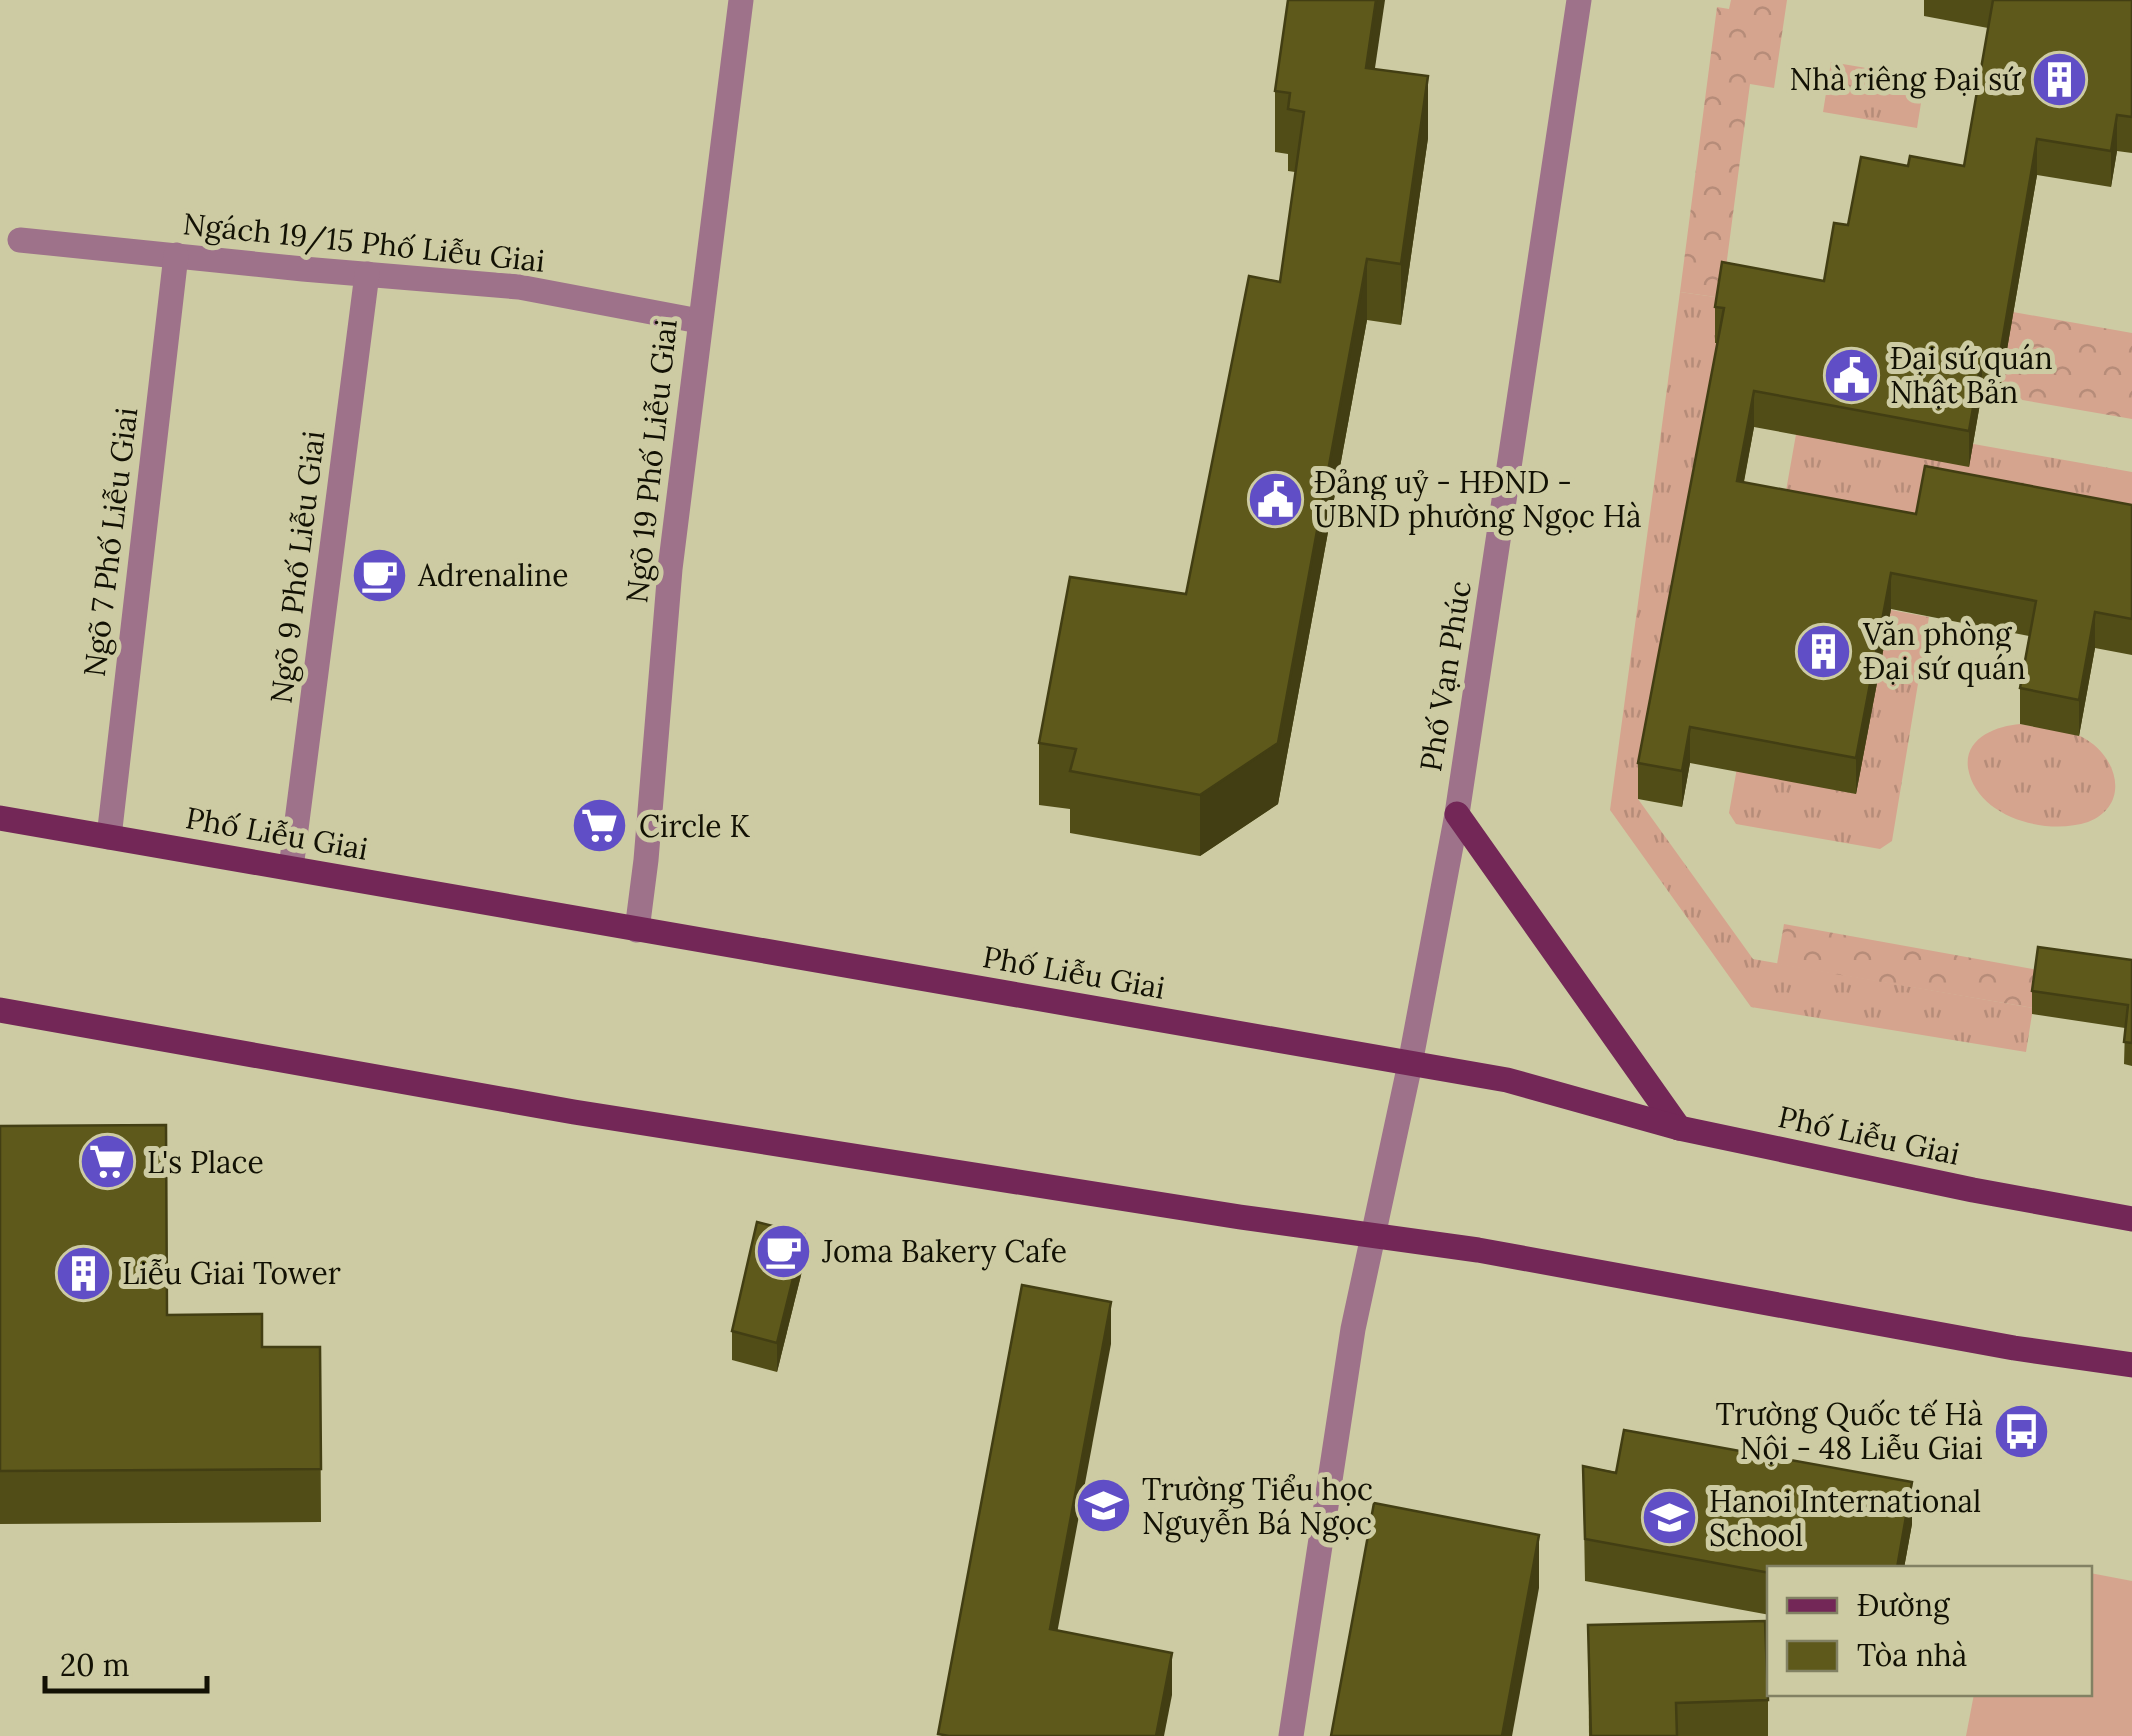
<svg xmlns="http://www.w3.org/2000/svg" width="2132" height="1736" viewBox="0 0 2132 1736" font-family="Lora,serif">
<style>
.grass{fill:url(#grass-tufts)}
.forest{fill:url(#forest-crowns)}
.green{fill:#d5a48e}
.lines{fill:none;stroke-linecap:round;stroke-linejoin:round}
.minor{stroke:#9e728a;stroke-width:25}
.major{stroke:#732757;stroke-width:25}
.wall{fill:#514d17}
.shaded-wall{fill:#423e13}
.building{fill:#5e591b;stroke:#423e13;stroke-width:2.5}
.labels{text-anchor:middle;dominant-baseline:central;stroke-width:10;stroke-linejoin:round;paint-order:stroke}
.poi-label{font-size:30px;fill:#121104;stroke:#cdcba3;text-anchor:start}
.street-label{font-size:30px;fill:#121104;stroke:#cdcba3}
</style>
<defs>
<pattern id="grass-tufts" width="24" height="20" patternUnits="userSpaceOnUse" patternTransform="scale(2.5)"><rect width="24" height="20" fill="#d5a48e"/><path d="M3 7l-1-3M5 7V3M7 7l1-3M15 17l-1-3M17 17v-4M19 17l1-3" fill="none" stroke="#b68c79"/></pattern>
<pattern id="forest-crowns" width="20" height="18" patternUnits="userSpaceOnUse" patternTransform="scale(2.5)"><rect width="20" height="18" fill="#d5a48e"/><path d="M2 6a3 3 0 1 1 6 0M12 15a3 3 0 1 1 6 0" fill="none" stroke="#b68c79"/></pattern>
</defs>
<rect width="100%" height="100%" fill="#cdcba3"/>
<g class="grass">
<polygon points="1831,62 1925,78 1917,128 1823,112"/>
<polygon points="1680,292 1722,298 1715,343 1724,344 1638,799 1753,959 2033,1008 2026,1052 1751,1007 1610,810"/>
<polygon points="1798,423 1827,440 1918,457 1923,435 2132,472 2132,542 1916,550 1789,527 1891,610 1929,617 1892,841 1880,849 1736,824 1729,813"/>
<path d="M2020 724C2038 728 2063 729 2080 736 2118 754 2132 805 2088 822 2046 836 1976 817 1968 768 1964 738 1996 726 2020 724Z"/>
</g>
<g class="forest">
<polygon points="1731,0 1787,0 1774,88 1750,84 1722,298 1680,292 1717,7 1729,9"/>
<polygon points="2013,312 2132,333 2132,419 1999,396"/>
<polygon points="1784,924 2038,970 2033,1008 1777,964"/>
</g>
<polygon class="green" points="2090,1573 2132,1581 2132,1736 1966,1736 1974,1694 2090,1694"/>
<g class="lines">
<g class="minor">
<polyline points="20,240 303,269 519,287 699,321"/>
<polyline points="109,837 176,255"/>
<polyline points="291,868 367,274"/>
<polyline points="637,930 646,860 670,569 741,0"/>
<polyline points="1291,1736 1353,1329 1410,1064 1457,814 1579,0"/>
</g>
<g class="major">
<polyline points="1457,814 1679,1128"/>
<polyline points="0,818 1507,1080 1679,1128 1973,1190 2132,1219"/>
<polyline points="0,1010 574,1112 1240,1217 1478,1250 2014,1348 2132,1365"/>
</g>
</g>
<g class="wall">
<polygon points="1924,0 2132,0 2132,153 2117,151 2111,187 2037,175 1999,396 1982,392 1969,467 1754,427 1744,482 1916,514 2132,505 2132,655 2095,648 2079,736 2020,724 2020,688 2029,636 1891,609 1856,794 1690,763 1682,807 1638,799 1638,763 1717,343 1715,343 1715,307 1824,281 1848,225 1964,166 1988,28 1924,16"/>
<polygon points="1375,69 1428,138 1401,325 1367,320 1278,804 1200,856 1070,833 1070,809 1039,805 1039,743 1186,594 1280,282 1295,172 1288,171 1288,154 1275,152 1275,91"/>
<polygon points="2132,960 2132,1066 2124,1064 2125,1028 2032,1014 2032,991"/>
<polygon points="0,1126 167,1315 262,1347 320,1347 321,1522 0,1524"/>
<polygon points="804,1263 777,1372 732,1360 732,1331"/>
<polygon points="1583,1466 1912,1524 1904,1568 1770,1568 1770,1615 1585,1581"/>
<polygon points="1588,1625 1768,1700 1768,1736 1589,1736"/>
</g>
<g class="shaded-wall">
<polygon points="1376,0 1385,0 1366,129 1366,68"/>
<polygon points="1428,76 1428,138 1401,325 1401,264"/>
<polygon points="2117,115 2117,151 2111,187 2111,151"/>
<polygon points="2037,139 2037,175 1999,396 1999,360"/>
<polygon points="1367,259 1367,320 1278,804 1200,856 1200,795"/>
<polygon points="1982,356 1982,392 1969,467 1969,431"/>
<polygon points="1754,391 1754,427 1737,517 1737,481"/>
<polygon points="1891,573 1891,609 1856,794 1856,758"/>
<polygon points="2095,612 2095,648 2079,736 2079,700"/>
<polygon points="1690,727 1690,763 1682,807 1682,771"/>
<polygon points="804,1234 804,1263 777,1372 777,1343"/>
<polygon points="1111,1302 1111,1344 1050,1671 1050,1629"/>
<polygon points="1912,1482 1912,1524 1904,1568 1897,1568"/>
<polygon points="1539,1535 1539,1588 1512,1736 1502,1736"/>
<polygon points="1172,1653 1172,1695 1164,1736 1156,1736"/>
</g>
<g class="building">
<polygon points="1288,0 1376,0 1366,68 1428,76 1401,264 1367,259 1278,743 1200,795 1070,771 1076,749 1039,743 1070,577 1186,594 1249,276 1280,282 1304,112 1288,109 1290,93 1275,91"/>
<polygon points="1993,0 2132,0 2132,117 2117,115 2111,151 2037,139 1999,360 1982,356 1969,431 1754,391 1737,481 1916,514 1925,466 2132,505 2132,619 2095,612 2079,700 2020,688 2036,601 1891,573 1856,758 1690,727 1682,771 1638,763 1724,308 1715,307 1722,262 1824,281 1834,223 1848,225 1861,157 1908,166 1910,156 1964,166"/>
<polygon points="2038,947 2132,960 2132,1043 2124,1042 2128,1005 2032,991"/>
<polygon points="166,1125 167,1315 262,1314 262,1347 320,1347 321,1469 0,1471 0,1126"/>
<polygon points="757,1222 804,1234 777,1343 732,1331"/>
<polygon points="1022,1285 1111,1302 1050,1629 1172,1653 1156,1736 949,1736 938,1734"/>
<polygon points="1624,1430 1912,1482 1897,1568 1770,1568 1770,1573 1585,1539 1583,1466 1616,1473"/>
<polygon points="1374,1503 1539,1535 1502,1736 1331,1736"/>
<polygon points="1765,1621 1768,1700 1676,1703 1677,1736 1591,1736 1588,1625"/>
</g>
<defs>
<symbol id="building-disc" viewBox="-11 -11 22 22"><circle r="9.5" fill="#604ec6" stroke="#cdcba3"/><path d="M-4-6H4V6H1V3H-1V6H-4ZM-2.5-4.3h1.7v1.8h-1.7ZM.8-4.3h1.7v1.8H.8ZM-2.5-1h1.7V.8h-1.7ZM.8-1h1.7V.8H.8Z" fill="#fff"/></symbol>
<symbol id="civic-disc" viewBox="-11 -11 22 22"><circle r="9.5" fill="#604ec6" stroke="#cdcba3"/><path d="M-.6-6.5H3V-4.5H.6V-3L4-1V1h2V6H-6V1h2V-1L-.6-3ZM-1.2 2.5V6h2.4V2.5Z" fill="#fff"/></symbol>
<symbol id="cafe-disc" viewBox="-11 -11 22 22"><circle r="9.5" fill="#604ec6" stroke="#cdcba3"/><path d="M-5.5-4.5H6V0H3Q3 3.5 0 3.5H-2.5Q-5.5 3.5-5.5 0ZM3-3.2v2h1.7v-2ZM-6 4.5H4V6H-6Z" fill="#fff"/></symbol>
<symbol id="supermarket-disc" viewBox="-11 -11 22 22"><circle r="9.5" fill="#604ec6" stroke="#cdcba3"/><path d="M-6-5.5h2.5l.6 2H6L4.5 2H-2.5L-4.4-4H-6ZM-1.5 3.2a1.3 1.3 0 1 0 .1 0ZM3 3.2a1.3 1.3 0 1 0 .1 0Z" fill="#fff"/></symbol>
<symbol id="bus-disc" viewBox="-11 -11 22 22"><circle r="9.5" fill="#604ec6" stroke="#cdcba3"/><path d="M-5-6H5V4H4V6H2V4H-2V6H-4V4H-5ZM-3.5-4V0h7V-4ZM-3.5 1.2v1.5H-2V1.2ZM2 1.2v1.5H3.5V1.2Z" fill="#fff"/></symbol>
<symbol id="school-disc" viewBox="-11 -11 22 22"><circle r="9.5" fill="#604ec6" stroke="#cdcba3"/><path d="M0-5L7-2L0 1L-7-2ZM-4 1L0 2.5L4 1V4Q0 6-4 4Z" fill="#fff"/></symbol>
</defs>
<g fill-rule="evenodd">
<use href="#building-disc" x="2028" y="48" width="63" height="63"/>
<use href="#civic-disc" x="1820" y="344" width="63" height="63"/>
<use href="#civic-disc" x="1244" y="468" width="63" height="63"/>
<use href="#cafe-disc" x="348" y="544" width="63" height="63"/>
<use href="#building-disc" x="1792" y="620" width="63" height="63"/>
<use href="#supermarket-disc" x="568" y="794" width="63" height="63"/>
<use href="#supermarket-disc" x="76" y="1130" width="63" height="63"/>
<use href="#cafe-disc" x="752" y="1220" width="63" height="63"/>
<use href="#building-disc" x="52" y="1242" width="63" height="63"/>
<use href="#bus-disc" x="1990" y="1400" width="63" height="63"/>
<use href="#school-disc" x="1072" y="1474" width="63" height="63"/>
<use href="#school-disc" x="1638" y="1486" width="63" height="63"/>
</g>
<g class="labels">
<g class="poi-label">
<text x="2020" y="79" text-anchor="end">Nhà riêng Đại sứ</text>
<text x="1890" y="358">Đại sứ quán<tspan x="1890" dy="34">Nhật Bản</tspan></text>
<text x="1314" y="482">Đảng uỷ - HĐND -<tspan x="1314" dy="34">UBND phường Ngọc Hà</tspan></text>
<text x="418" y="575">Adrenaline</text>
<text x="1863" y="634">Văn phòng<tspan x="1863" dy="34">Đại sứ quán</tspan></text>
<text x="639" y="826">Circle K</text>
<text x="147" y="1162">L's Place</text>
<text x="822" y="1251">Joma Bakery Cafe</text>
<text x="122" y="1273">Liễu Giai Tower</text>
<text x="1983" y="1414" text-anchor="end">Trường Quốc tế Hà<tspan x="1983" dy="34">Nội - 48 Liễu Giai</tspan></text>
<text x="1142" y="1489">Trường Tiểu học<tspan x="1142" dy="34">Nguyễn Bá Ngọc</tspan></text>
<text x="1709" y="1501">Hanoi International<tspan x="1709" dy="34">School</tspan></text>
</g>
<g class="street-label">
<text transform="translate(364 242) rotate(6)">Ngách 19/15 Phố Liễu Giai</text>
<text transform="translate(651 461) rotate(-84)">Ngõ 19 Phố Liễu Giai</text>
<text transform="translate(110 542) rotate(-83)">Ngõ 7 Phố Liễu Giai</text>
<text transform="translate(297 567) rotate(-83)">Ngõ 9 Phố Liễu Giai</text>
<text transform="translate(1445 676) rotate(-81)">Phố Vạn Phúc</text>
<text transform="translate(277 833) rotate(10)">Phố Liễu Giai</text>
<text transform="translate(1074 972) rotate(10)">Phố Liễu Giai</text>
<text transform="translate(1869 1135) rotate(12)">Phố Liễu Giai</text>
</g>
</g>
<rect x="1767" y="1566" width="325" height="130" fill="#cdcba3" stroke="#828163" stroke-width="2.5"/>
<rect x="1787" y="1598" width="50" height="15" fill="#732757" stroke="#828163" stroke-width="2.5"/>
<text x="1857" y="1616" font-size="30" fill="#121104">Đường</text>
<rect x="1787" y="1641" width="50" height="30" fill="#5e591b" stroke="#828163" stroke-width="2.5"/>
<text x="1857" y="1666" font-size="30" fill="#121104">Tòa nhà</text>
<path d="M45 1676v15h162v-15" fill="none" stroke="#121104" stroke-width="5"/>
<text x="60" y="1676" font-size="30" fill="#121104" stroke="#cdcba3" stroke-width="8" paint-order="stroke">20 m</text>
</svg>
